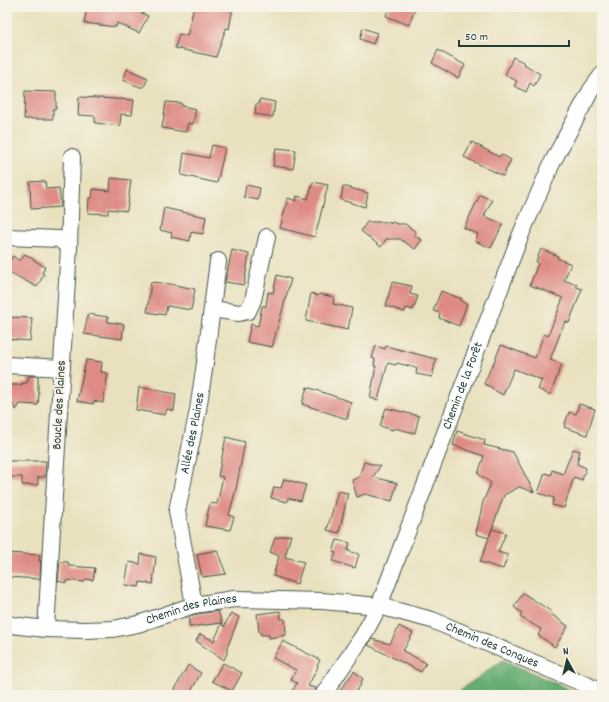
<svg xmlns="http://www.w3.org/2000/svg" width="609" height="702" viewBox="0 0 609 702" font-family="Dekko,sans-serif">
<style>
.forest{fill:#66ac72;stroke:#427453}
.building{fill:#de8b85}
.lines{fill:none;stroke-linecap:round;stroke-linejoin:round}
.minor-casing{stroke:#3d5649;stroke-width:18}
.minor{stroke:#fff;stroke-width:16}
.labels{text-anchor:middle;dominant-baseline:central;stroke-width:4;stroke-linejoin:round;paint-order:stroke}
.street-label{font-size:13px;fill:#1f3d34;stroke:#f7f3e8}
</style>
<rect width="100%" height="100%" fill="#f7f3e8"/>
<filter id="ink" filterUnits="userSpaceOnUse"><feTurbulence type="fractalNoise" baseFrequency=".025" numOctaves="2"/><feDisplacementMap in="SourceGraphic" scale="8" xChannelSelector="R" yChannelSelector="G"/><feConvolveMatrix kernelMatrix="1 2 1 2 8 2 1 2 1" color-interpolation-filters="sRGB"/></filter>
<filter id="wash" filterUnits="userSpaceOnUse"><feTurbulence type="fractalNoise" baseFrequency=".012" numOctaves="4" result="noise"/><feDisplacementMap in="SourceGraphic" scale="16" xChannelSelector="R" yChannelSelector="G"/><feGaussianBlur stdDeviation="0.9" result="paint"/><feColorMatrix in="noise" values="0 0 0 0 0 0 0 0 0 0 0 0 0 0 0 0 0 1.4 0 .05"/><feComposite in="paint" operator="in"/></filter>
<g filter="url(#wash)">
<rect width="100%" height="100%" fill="#e9e1be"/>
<polygon class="forest" points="503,660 582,695 453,695"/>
<g id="blocks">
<g class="building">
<polygon points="87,7 129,7 148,16 139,33 117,23 116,27 84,23"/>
<polygon points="194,7 233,7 229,29 226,28 216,57 175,48 179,34 187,36"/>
<polygon points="389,7 416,7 409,25 386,16"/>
<polygon points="363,28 377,33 373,44 360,39"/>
<polygon points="438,50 465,65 458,78 432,63"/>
<polygon points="513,57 525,63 524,64 540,74 534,86 530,83 526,92 514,86 517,81 505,75"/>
<polygon points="127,69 148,78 144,87 140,87 123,80"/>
<polygon points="25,91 56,92 56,109 53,109 53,119 24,119"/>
<polygon points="79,97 134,100 132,115 121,114 120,126 95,123 95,116 78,115"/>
<polygon points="260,99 275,102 273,117 255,114 256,104 259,104"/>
<polygon points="166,102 181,103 182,106 196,109 193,124 188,123 186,132 162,128"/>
<polygon points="472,142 499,157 501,154 511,160 503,176 464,157"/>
<polygon points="212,145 225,148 217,183 181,175 184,153 209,158"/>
<polygon points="276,148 296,150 293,169 273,166"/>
<polygon points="111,178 131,180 127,211 108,209 108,214 88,213 89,198 92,198 93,189 110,191"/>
<polygon points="45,181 46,189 59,188 61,207 31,209 30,182"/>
<polygon points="313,182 328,185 315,237 280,228 288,198 296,201 297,196 308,199"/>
<polygon points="246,185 260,188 258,200 244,197"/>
<polygon points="343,186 368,193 365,207 341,200"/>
<polygon points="480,195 492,200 484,216 503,224 491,248 475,241 478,234 464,228"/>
<polygon points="164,208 206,217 203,234 191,232 190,241 171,237 172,233 160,230"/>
<polygon points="367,222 390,222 390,224 393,222 397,224 405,224 416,232 414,235 422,240 415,249 400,239 386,239 381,247 361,231"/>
<polygon points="541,249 558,256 557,258 571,264 564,280 577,285 576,287 582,289 569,323 565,321 550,360 562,364 550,395 538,389 542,380 514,369 503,395 492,389 493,388 484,384 491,367 492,367 501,345 535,358 544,334 548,336 563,298 530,285 538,263 536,262"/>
<polygon points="232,250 249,254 244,285 225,282"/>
<polygon points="25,254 45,267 42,273 44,274 37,287 7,271 7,266 13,256 20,261"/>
<polygon points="277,275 291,279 272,347 247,342 251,324 258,326 262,306 266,306 268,292 273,293"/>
<polygon points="151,282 170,284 195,289 191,310 167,306 165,315 147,312"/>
<polygon points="392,282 412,286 410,294 418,296 413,310 406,308 405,312 386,306"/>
<polygon points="441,291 462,299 461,301 467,304 459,326 439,318 440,313 433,311"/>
<polygon points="311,293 318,296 319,294 334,297 333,304 352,308 348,330 306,321"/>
<polygon points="88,314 108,317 108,322 124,324 122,339 84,334"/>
<polygon points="7,317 32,318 30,341 7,339"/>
<polygon points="376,346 385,349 386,346 436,359 432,377 416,374 417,368 397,363 396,365 388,363 378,400 370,398 376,366 374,366 375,359 372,358"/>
<polygon points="86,360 102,362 101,372 108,373 103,403 94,401 93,404 77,401"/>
<polygon points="29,376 38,376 38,391 39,393 38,405 20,404 16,410 12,403 7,403 7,385 22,385 22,383 27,383"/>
<polygon points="139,387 176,394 174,411 167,409 165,415 136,410"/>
<polygon points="307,387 351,402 347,419 302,404"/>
<polygon points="579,404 595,409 587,435 564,427 569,412 576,414"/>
<polygon points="386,408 419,416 415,433 394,428 393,430 380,426"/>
<polygon points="457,431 485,440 484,445 513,452 534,492 519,487 504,495 489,537 492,529 506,533 498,552 508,555 503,569 480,562 489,538 476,534 483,502 491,483 478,474 484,456 453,445"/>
<polygon points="226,437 245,442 236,489 229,515 234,517 230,530 205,526 210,503 217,504 223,477 218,476"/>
<polygon points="573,449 580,451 577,464 586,468 582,480 574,477 564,508 552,505 554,498 538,493 545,473 551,475 552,470 563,474"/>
<polygon points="7,461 46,461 45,477 38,477 38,485 22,485 22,477 7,477"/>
<polygon points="364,462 380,466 373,477 397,483 392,501 365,494 357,497 352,480 359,477"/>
<polygon points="284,479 306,485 301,501 288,498 287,502 271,498 274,487 281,488"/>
<polygon points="338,491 348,493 339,533 327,530"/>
<polygon points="291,535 285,557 304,562 297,584 273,576 279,556 270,552 275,538"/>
<polygon points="337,540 350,543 348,551 359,554 355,568 333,561 336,553 333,552"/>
<polygon points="217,550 226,574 202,577 197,554"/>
<polygon points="7,553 40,555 39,561 41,561 40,579 7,577"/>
<polygon points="141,554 156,557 153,584 140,582 139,587 125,585 129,562 140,564"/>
<polygon points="60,562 68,562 69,566 95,568 93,580 86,579 84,582 67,580 66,583 58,581"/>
<polygon points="523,593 552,612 551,614 568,626 555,647 538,635 541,629 520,617 522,613 514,607"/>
<polygon points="218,611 222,623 189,627 189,617 196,614"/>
<polygon points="280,611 281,619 285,619 286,635 269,638 269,635 261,635 260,632 259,632 257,614"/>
<polygon points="231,613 239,617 227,648 227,653 224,660 196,641 200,634 214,641 222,623 224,627"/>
<polygon points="399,626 413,633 403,651 426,663 421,672 368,645 372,639 390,644"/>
<polygon points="283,641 320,660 317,666 318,667 308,686 316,688 314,695 290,695 297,683 291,680 296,670 273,658"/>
<polygon points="223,663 242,673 232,691 212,681"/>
<polygon points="188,665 201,673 189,695 174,691"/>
<polygon points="354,671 363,679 360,684 361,685 353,695 337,695"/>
</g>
</g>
</g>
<g filter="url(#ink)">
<use href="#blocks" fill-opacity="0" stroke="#3d5649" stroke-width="1"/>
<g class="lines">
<defs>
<g id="minor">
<polyline points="7,237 59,239 69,247 46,629"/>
<polyline points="69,247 72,157"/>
<polyline points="212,309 239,313 248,311 253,300 267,237"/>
<polyline points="7,365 62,368"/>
<path id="s1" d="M194 605 177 511 198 410 205 363 218 261"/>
<path id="s2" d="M7 623 11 625 46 629 86 630 113 629 138 624 194 605 234 599 322 601 379 606 432 620 587 685 602 693"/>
<path id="s3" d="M323 695 363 636 379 606 521 234 553 161 591 90 602 75"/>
</g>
</defs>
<use href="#minor" class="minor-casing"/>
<use href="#minor" class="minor"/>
</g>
</g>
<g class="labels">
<g class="street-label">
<text stroke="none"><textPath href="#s3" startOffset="341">Chemin de la Forêt</textPath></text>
<text transform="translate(60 405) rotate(-87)">Boucle des Plaines</text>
<text stroke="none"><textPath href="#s1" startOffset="175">Allée des Plaines</textPath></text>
<text stroke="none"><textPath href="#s2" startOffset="188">Chemin des Plaines</textPath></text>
<text stroke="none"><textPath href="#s2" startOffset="497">Chemin des Conques</textPath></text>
</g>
</g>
<rect width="609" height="702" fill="none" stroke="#f7f3e8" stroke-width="24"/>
<g transform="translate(567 660) rotate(352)" stroke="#f7f3e8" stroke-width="3" paint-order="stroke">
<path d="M0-3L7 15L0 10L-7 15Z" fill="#1f3d34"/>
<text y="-6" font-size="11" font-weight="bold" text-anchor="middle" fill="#1f3d34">N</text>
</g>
<path d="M459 40v6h110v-6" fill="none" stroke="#1f3d34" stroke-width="2"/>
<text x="465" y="40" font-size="12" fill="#1f3d34" stroke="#f7f3e8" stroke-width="3" paint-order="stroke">50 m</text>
</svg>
